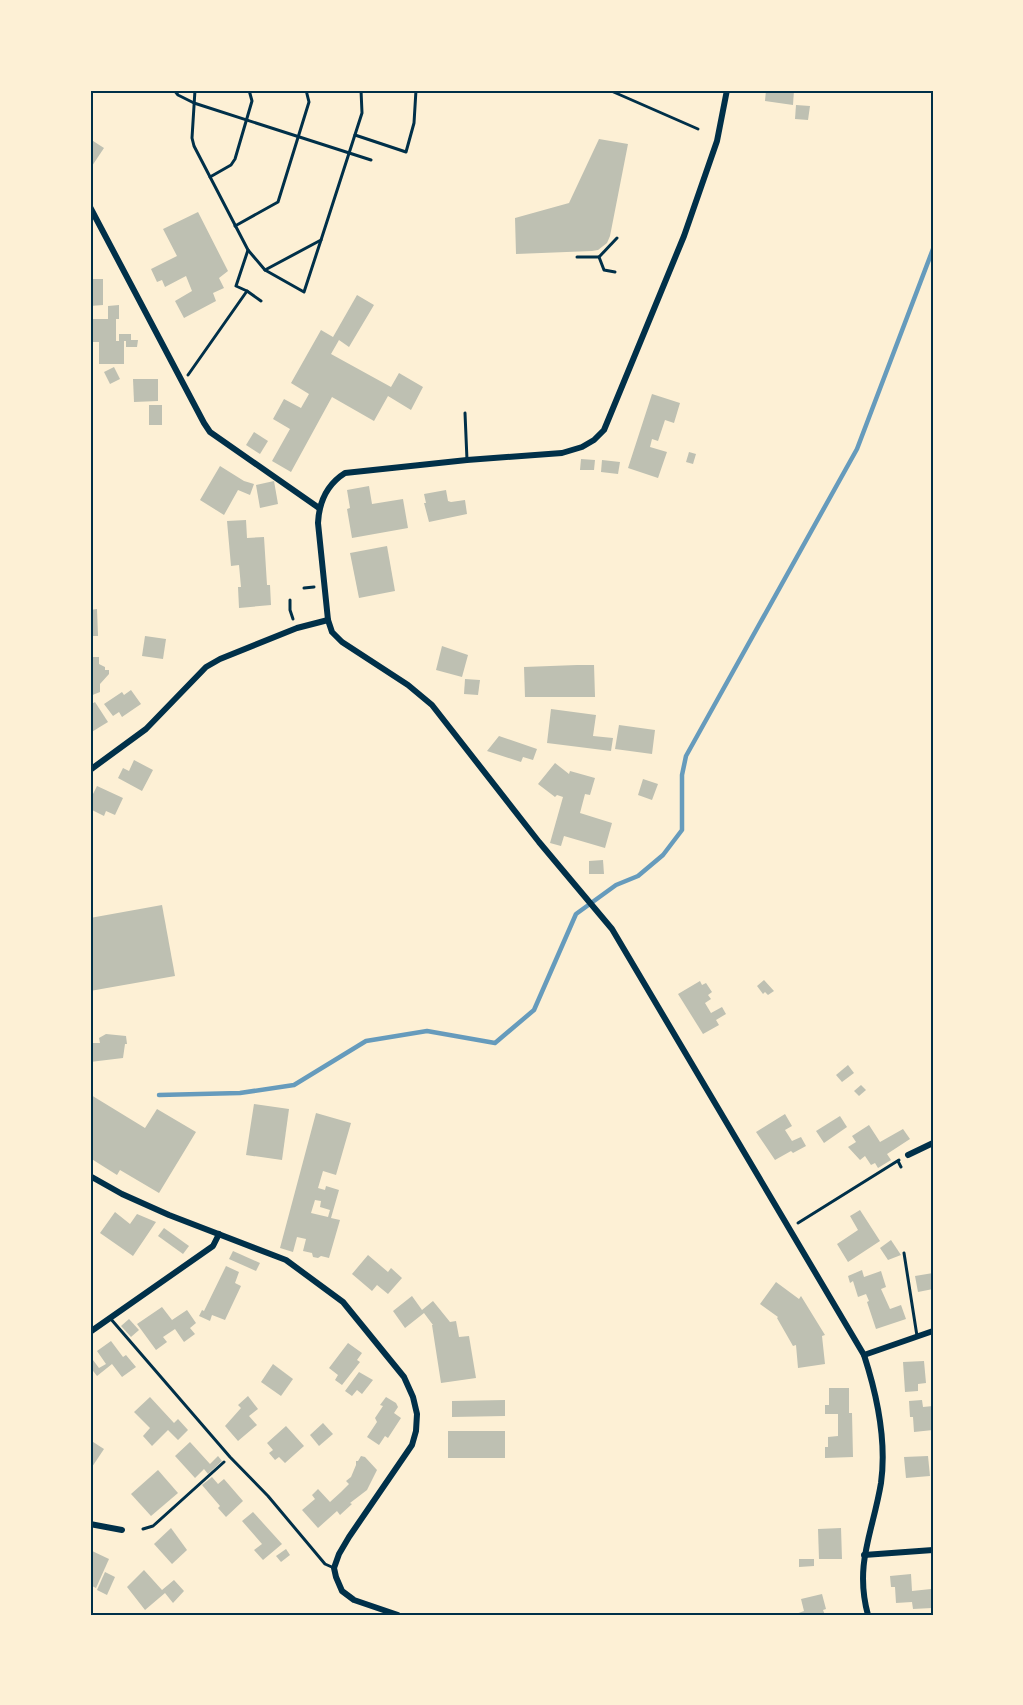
<svg xmlns="http://www.w3.org/2000/svg" width="1023" height="1705" viewBox="0 0 1023 1705" font-family="'Sofia Sans Condensed',sans-serif">
<style>
.lines{fill:none;stroke-linecap:round;stroke-linejoin:round}
.stream{stroke:#669bbc;stroke-width:4.5}
.building{fill:#bec0b2;fill-rule:evenodd}
.path{stroke:#003049;stroke-width:3}
.service{stroke:#003049;stroke-width:3}
.minor{stroke:#003049;stroke-width:6}
.neatline{fill:none;stroke:#003049;stroke-width:2}
</style>
<rect width="100%" height="100%" fill="#fdf0d5"/>
<g class="lines">
<polyline class="stream" points="159,1095 240,1093 294,1085 366,1041 427,1031 495,1043 534,1010 576,914 616,885 638,876 663,855 682,830 682,775 686,756 857,449 933,249"/>
</g>
<g class="building">
<polygon points="766,90 794,90 793,105 765,101"/>
<polygon points="796,105 810,106 808,120 795,119"/>
<polygon points="90,139 104,148 90,169"/>
<polygon points="599,139 628,144 610,236 607,243 598,250 592,251 516,254 515,218 569,203"/>
<polygon points="198,212 228,271 219,278 224,288 213,293 216,301 184,318 175,301 192,291 186,276 165,287 162,280 157,282 151,269 177,256 163,229"/>
<polygon points="90,279 103,279 103,305 90,306"/>
<polygon points="357,295 374,305 349,347 339,340 331,354 391,387 399,373 423,387 411,410 388,396 374,421 332,397 291,472 272,461 290,429 273,419 284,399 301,408 309,394 291,383 321,330 333,337"/>
<polygon points="119,305 119,319 116,319 116,341 119,341 119,334 131,334 131,340 138,340 137,347 126,347 126,341 124,341 124,364 99,364 99,342 91,342 91,319 108,319 108,306"/>
<polygon points="114,367 120,379 110,384 104,372"/>
<polygon points="133,379 158,379 158,401 134,402"/>
<polygon points="652,394 680,403 674,423 665,420 658,441 652,439 650,447 667,452 658,478 628,468"/>
<rect x="149" y="405" width="13" height="20"/>
<polygon points="254,432 268,441 260,454 246,445"/>
<polygon points="689,452 696,454 693,464 686,462"/>
<polygon points="581,459 595,460 594,470 580,470"/>
<polygon points="602,460 620,462 618,474 601,472"/>
<polygon points="220,466 244,481 254,484 250,495 238,490 224,515 200,500"/>
<polygon points="274,481 278,504 260,508 256,485"/>
<polygon points="369,486 372,504 403,499 408,528 352,538 347,509 350,508 347,490"/>
<polygon points="446,490 448,501 451,502 465,500 467,514 429,522 424,503 426,503 424,494"/>
<polygon points="246,520 247,538 264,537 267,585 270,585 271,605 239,608 238,587 241,587 239,565 231,566 227,521"/>
<polygon points="387,546 395,591 359,598 350,553"/>
<polygon points="97,609 98,636 90,636 90,610"/>
<polygon points="145,636 166,639 163,659 142,656"/>
<polygon points="442,646 468,655 462,677 436,670"/>
<polygon points="90,657 99,657 99,664 105,667 105,670 109,670 109,674 100,684 100,692 90,696"/>
<polygon points="577,665 594,665 595,697 525,697 524,667"/>
<polygon points="465,679 480,680 478,695 464,694"/>
<polygon points="131,690 141,704 122,717 119,712 113,716 104,704 122,692 124,695"/>
<polygon points="95,702 108,722 90,733 90,705"/>
<polygon points="551,709 596,715 593,736 613,738 611,751 547,743"/>
<polygon points="619,725 655,730 652,754 615,749"/>
<polygon points="499,736 537,749 533,760 523,757 521,762 487,751"/>
<polygon points="134,760 153,770 142,791 118,778 123,768 129,771"/>
<polygon points="555,763 569,774 570,771 595,778 590,795 585,794 580,813 612,823 605,848 564,836 561,846 550,843 563,797 557,795 555,797 538,784"/>
<polygon points="643,779 658,784 652,800 638,795"/>
<polygon points="97,786 123,798 115,815 106,811 104,816 90,809 90,800"/>
<polygon points="603,860 604,874 589,874 589,861"/>
<polygon points="162,905 175,976 90,991 90,918"/>
<polygon points="764,980 774,991 768,995 765,992 763,994 757,986"/>
<polygon points="700,981 702,985 706,983 712,992 708,995 711,999 705,1003 711,1013 722,1007 726,1014 716,1020 719,1025 703,1034 678,994"/>
<polygon points="106,1034 126,1036 127,1044 125,1044 123,1058 90,1062 90,1043 100,1043 99,1038"/>
<polygon points="848,1065 854,1073 842,1082 836,1075"/>
<polygon points="861,1085 866,1090 859,1096 854,1091"/>
<polygon points="91,1095 145,1128 157,1109 196,1132 159,1193 120,1170 117,1175 90,1158"/>
<polygon points="254,1104 289,1109 282,1160 246,1155"/>
<path d="M316 1113 351 1123 336 1175 323 1171 318 1188 325 1190 326 1186 339 1190 331 1218 340 1220 329 1258 321 1256 318 1258 313 1257 312 1253 303 1251 306 1239 297 1237 293 1252 280 1248ZM315 1200 321 1201 320 1207 330 1210 328 1217 311 1213Z"/>
<polygon points="785,1114 792,1126 785,1130 792,1141 801,1137 806,1146 793,1153 791,1151 775,1160 756,1132"/>
<polygon points="840,1116 847,1127 824,1143 816,1131"/>
<polygon points="869,1125 880,1142 903,1129 910,1139 887,1154 891,1160 878,1168 875,1163 871,1165 865,1156 860,1160 848,1147 856,1142 852,1136"/>
<polygon points="860,1210 880,1241 848,1262 837,1244 858,1230 850,1216"/>
<polygon points="115,1212 130,1224 137,1214 156,1222 133,1256 100,1233"/>
<polygon points="164,1228 189,1246 183,1254 158,1236"/>
<polygon points="891,1240 901,1255 888,1260 880,1248"/>
<polygon points="233,1251 260,1263 256,1271 229,1259"/>
<polygon points="368,1255 388,1272 391,1268 402,1278 388,1294 377,1285 372,1291 352,1274"/>
<polygon points="226,1266 239,1272 235,1283 241,1286 225,1320 212,1315 210,1321 199,1316 202,1310 204,1311"/>
<polygon points="862,1270 864,1277 881,1271 886,1287 881,1289 890,1309 901,1305 906,1319 876,1329 867,1302 869,1301 866,1294 858,1297 853,1281 850,1283 848,1276"/>
<polygon points="933,1273 933,1289 918,1292 915,1276"/>
<polygon points="776,1282 799,1299 801,1296 825,1335 822,1336 825,1364 798,1368 796,1345 793,1346 777,1318 778,1317 760,1304"/>
<polygon points="412,1296 422,1310 433,1301 450,1322 456,1321 459,1337 469,1336 476,1378 441,1383 432,1325 433,1325 424,1313 405,1328 393,1311"/>
<polygon points="162,1307 172,1320 187,1310 196,1323 190,1328 195,1334 184,1342 175,1329 163,1337 167,1342 156,1350 137,1324"/>
<polygon points="129,1319 139,1330 131,1337 121,1326"/>
<polygon points="111,1341 123,1357 126,1355 136,1367 122,1377 112,1364 97,1376 90,1367 90,1356 99,1368 106,1364 97,1351"/>
<polygon points="348,1343 362,1353 357,1360 360,1362 342,1385 335,1380 338,1375 329,1368"/>
<polygon points="924,1361 926,1383 918,1384 918,1391 905,1392 903,1362"/>
<polygon points="273,1364 293,1379 281,1396 261,1382"/>
<polygon points="359,1372 373,1380 362,1394 357,1390 352,1396 345,1391"/>
<polygon points="829,1388 849,1388 849,1413 852,1413 853,1457 825,1458 825,1447 828,1447 828,1437 838,1436 838,1414 825,1414 825,1405 829,1405"/>
<polygon points="248,1396 258,1409 249,1416 257,1425 238,1441 225,1426 241,1408 238,1405"/>
<polygon points="150,1397 174,1423 178,1419 188,1430 178,1440 168,1430 152,1446 143,1436 150,1428 134,1412"/>
<polygon points="386,1397 396,1403 398,1407 394,1413 401,1418 388,1438 385,1436 379,1445 367,1437 377,1422 375,1418 383,1406 380,1405"/>
<polygon points="505,1400 505,1416 452,1417 452,1401"/>
<polygon points="922,1400 923,1407 933,1406 933,1430 914,1432 913,1417 910,1417 909,1401"/>
<polygon points="323,1423 333,1434 319,1446 310,1435"/>
<polygon points="286,1426 304,1446 285,1463 279,1457 275,1460 269,1453 273,1450 267,1443"/>
<rect x="448" y="1431" width="57" height="27"/>
<polygon points="90,1440 104,1449 90,1470"/>
<polygon points="190,1442 210,1464 218,1456 222,1461 208,1474 204,1469 195,1478 175,1456"/>
<polygon points="361,1456 365,1457 377,1470 367,1490 350,1503 352,1504 340,1515 337,1511 318,1528 302,1510 315,1499 312,1495 318,1489 330,1502 341,1492 349,1484 346,1481 351,1477 356,1465 356,1461 358,1461"/>
<polygon points="928,1456 930,1476 906,1478 904,1457"/>
<polygon points="158,1470 178,1493 151,1516 131,1494"/>
<polygon points="212,1477 218,1484 224,1479 243,1501 226,1517 218,1508 220,1506 202,1485"/>
<polygon points="253,1512 282,1544 263,1560 254,1550 262,1544 242,1521"/>
<polygon points="171,1528 187,1550 172,1564 154,1544"/>
<polygon points="841,1528 842,1559 819,1559 818,1529"/>
<polygon points="286,1549 290,1555 281,1562 276,1556"/>
<polygon points="90,1550 109,1559 96,1588 90,1585"/>
<polygon points="799,1559 814,1559 814,1566 799,1567"/>
<polygon points="144,1570 162,1590 174,1580 184,1591 173,1603 165,1593 145,1610 127,1587"/>
<polygon points="105,1572 115,1577 107,1595 97,1590"/>
<polygon points="911,1574 912,1591 931,1589 932,1608 913,1609 912,1602 896,1603 895,1587 891,1587 890,1576"/>
<polygon points="822,1594 826,1609 823,1610 825,1615 793,1615 804,1611 801,1599"/>
</g>
<g class="lines">
<g class="path">
<polyline points="174,90 178,95 194,103 371,160"/>
<polyline points="195,90 192,138 194,146 248,250 265,270 304,292 321,240"/>
<polyline points="609,90 698,129"/>
<polyline points="355,135 406,152 414,123 416,90"/>
<polyline points="210,177 231,165 235,159 252,101 249,90"/>
<polyline points="235,226 278,202 309,102 306,90"/>
<polyline points="577,257 599,257 604,270 615,272"/>
<polyline points="599,257 617,238"/>
<polyline points="265,270 321,240 362,113 361,90"/>
<polyline points="247,291 261,301"/>
<polyline points="188,375 247,291 236,286 248,250"/>
<polyline points="304,588 314,587"/>
<polyline points="290,600 290,610 293,619"/>
<polyline points="898,1161 901,1167"/>
<polyline points="798,1223 899,1160"/>
<polyline points="143,1529 153,1526 224,1462"/>
</g>
<g class="service">
<polyline points="465,413 467,460"/>
<polyline points="904,1253 917,1336"/>
<polyline points="110,1318 230,1457 268,1496 325,1564 334,1568"/>
</g>
<g class="minor">
<path d="M727 90 717 141 684 236 604 430 594 440 582 447 562 453 467 460 345 473C326 485 319 502 318 523L328 620 332 632 342 642 408 685 432 705 539 842 612 929 864 1355C877 1395 887 1440 881 1483 873 1532 854 1564 868 1615"/>
<polyline points="90,207 204,423 210,432 319,508"/>
<polyline points="90,770 146,729 206,667 220,659 297,628 328,620"/>
<polyline points="908,1155 933,1143"/>
<polyline points="90,1176 122,1194 169,1215 286,1260 343,1302 404,1377 413,1397 417,1414 416,1431 412,1445 349,1537 339,1554 334,1568 336,1577 342,1591 354,1600 398,1615"/>
<polyline points="90,1332 213,1246 219,1234"/>
<polyline points="864,1355 933,1331"/>
<polyline points="90,1524 122,1530"/>
<polyline points="864,1555 933,1550"/>
</g>
</g>
<rect width="1023" height="1705" fill="none" stroke="#fdf0d5" stroke-width="183"/>
<rect x="92" y="92" width="840" height="1522" class="neatline"/>
</svg>
